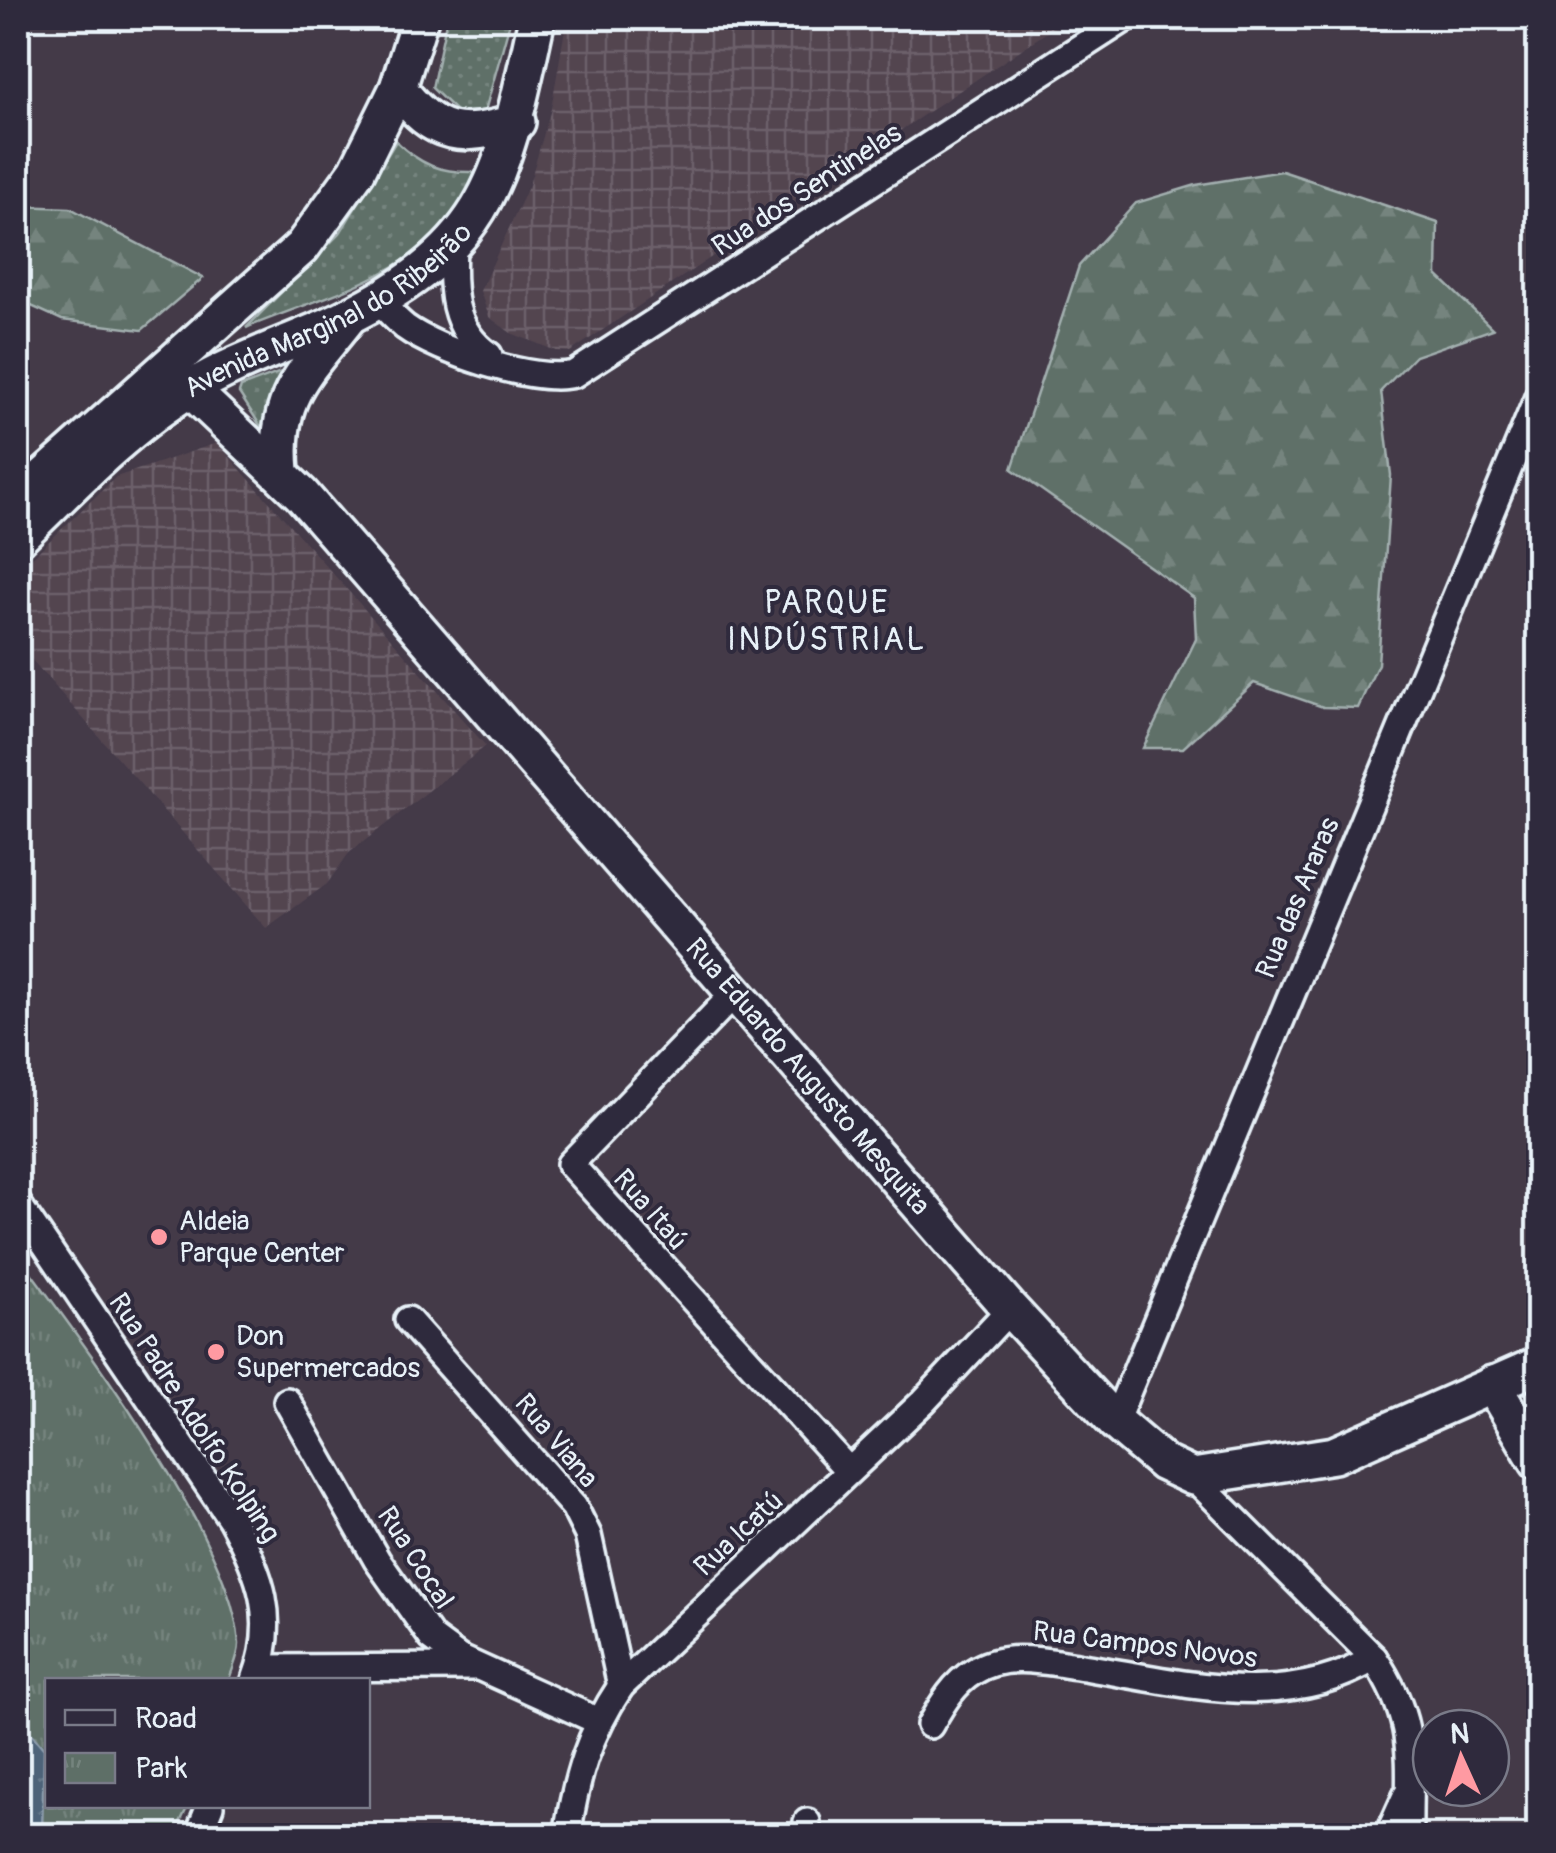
<svg xmlns="http://www.w3.org/2000/svg" width="1556" height="1853" viewBox="0 0 1556 1853" font-family="Pangolin,sans-serif">
<style>
.industrial{fill:url(#industrial-grid)}
.grass{fill:url(#grass-dots);stroke:#a3b0b0;stroke-width:2.5}
.forest{fill:url(#forest-firs);stroke:#a3b0b0;stroke-width:2.5}
.park{fill:url(#park-tufts);stroke:#a3b0b0;stroke-width:2.5}
.water{fill:url(#water-ripples);stroke:#8c9cac;stroke-width:2.5}
.lines{fill:none;stroke-linecap:round;stroke-linejoin:round}
.street-casing{stroke:#e8f1f8;stroke-width:32}
.secondary-casing{stroke:#e8f1f8;stroke-width:42}
.street{stroke:#2f2a3d;stroke-width:25}
.secondary{stroke:#2f2a3d;stroke-width:35}
.poi-dot{fill:#ff9aa2;stroke:#2f2a3d;stroke-width:4}
.labels{text-anchor:middle;dominant-baseline:central;stroke-width:8;stroke-linejoin:round;paint-order:stroke}
.street-label{font-size:28px;fill:#e8f1f8;stroke:#2f2a3d}
.poi-label{font-size:28px;fill:#e8f1f8;stroke:#2f2a3d;text-anchor:start}
.quarter-label{font-size:32px;letter-spacing:2.5px;fill:#e8f1f8;stroke:#2f2a3d}
</style>
<defs>
<pattern id="industrial-grid" width="8" height="8" patternUnits="userSpaceOnUse" patternTransform="scale(2.5)"><rect width="8" height="8" fill="#534550"/><path d="M0 4h8M4 0v8" fill="none" stroke="#6c606a"/></pattern>
<pattern id="grass-dots" width="8" height="8" patternUnits="userSpaceOnUse" patternTransform="scale(2.5)"><rect width="8" height="8" fill="#5e6f67"/><path d="M2 2h.1M6 6h.1" fill="none" stroke="#75847e" stroke-width="1.8" stroke-linecap="round"/></pattern>
<pattern id="forest-firs" width="22" height="20" patternUnits="userSpaceOnUse" patternTransform="scale(2.5)"><rect width="22" height="20" fill="#5e6f67"/><path d="M5 1l3.5 6h-7zM16 11l3.5 6h-7z" fill="#75847e"/></pattern>
<pattern id="park-tufts" width="24" height="20" patternUnits="userSpaceOnUse" patternTransform="scale(2.5)"><rect width="24" height="20" fill="#5e6f67"/><path d="M3 7l-1-3M5 7V3M7 7l1-3M15 17l-1-3M17 17v-4M19 17l1-3" fill="none" stroke="#75847e"/></pattern>
<pattern id="water-ripples" width="26" height="14" patternUnits="userSpaceOnUse" patternTransform="scale(2.5)"><rect width="26" height="14" fill="#4e6479"/><path d="M2 4q2-2 4 0t4 0M15 11q2-2 4 0t4 0" fill="none" stroke="#687b8d"/></pattern>
</defs>
<rect width="100%" height="100%" fill="#443a48"/>
<filter id="ink" filterUnits="userSpaceOnUse"><feTurbulence type="fractalNoise" baseFrequency=".01" numOctaves="2"/><feDisplacementMap in="SourceGraphic" scale="20" xChannelSelector="R" yChannelSelector="G"/><feConvolveMatrix kernelMatrix="1 2 1 2 8 2 1 2 1" color-interpolation-filters="sRGB"/></filter>
<g filter="url(#ink)">
<g class="industrial">
<polygon points="567,18 1068,18 570,352 556,351 511,333 489,317 480,291 529,185 551,109"/>
<polygon points="217,443 486,746 349,853 327,884 266,928 18,644 18,571 116,477"/>
</g>
<g class="grass">
<polygon points="447,18 511,18 485,111 457,112 432,88"/>
<path d="M396 141C420 165 441 173 475 172 444 271 330 292 246 328L340 233Z"/>
<polygon points="286,370 267,436 239,393 241,387"/>
</g>
<g class="forest">
<polygon points="1282,171 1438,223 1437,275 1493,329 1415,356 1381,391 1391,475 1378,664 1358,708 1323,707 1254,683 1183,748 1143,748 1196,639 1194,598 1012,469 1079,266 1136,203 1196,185"/>
<polygon points="18,206 70,208 203,278 142,330 62,320 18,300"/>
</g>
<path class="park" d="M18 1255C83 1343 232 1538 239 1644 239 1656 232 1669 229 1680H48V1806H188L174 1835H18Z"/>
<polygon class="water" points="18,1718 44,1749 42,1835 18,1835"/>
<g class="lines">
<defs>
<g id="street">
<path d="M453 245C451 288 451 329 489 355"/>
<path d="M377 300C387 309 395 319 405 327 438 351 535 384 574 374L1126 18"/>
<polyline points="736,992 570,1164 849,1471"/>
<path d="M18 1204 231 1519C261 1574 278 1619 255 1680"/>
<polyline points="408,1320 574,1507 588,1535 621,1686"/>
<polyline points="287,1401 377,1560 432,1638 459,1658 598,1721"/>
<polyline points="1115,1422 1538,397"/>
<path d="M1193 1477 1374 1658C1419 1726 1408 1759 1409 1836"/>
<polyline points="260,1668 474,1667"/>
<path d="M930 1725C941 1706 953 1684 973 1672 1004 1652 1043 1661 1077 1666 1175 1681 1284 1714 1374 1658"/>
<polyline points="198,1836 210,1806"/>
<path d="M567 1836C576 1778 588 1735 621 1686L924 1401 1010 1309"/>
<polyline points="806,1836 807,1822"/>
<polyline points="1388,1836 1406,1796"/>
</g>
<g id="secondary">
<path d="M398 88C435 137 460 139 517 122"/>
<path id="s1" d="M190 389 301 494 1010 1309 1115 1422 1163 1463 1193 1477 1334 1455 1538 1365"/>
<path d="M281 471C274 396 304 374 347 319"/>
<polyline points="18,500 302,247 357,171 398,88 420,18"/>
<path id="s2" d="M18 538C71 486 126 428 190 389 232 363 283 346 328 326 492 250 502 181 537 18"/>
<polyline points="1492,1384 1538,1462"/>
</g>
</defs>
<use href="#street" class="street-casing"/>
<use href="#secondary" class="secondary-casing"/>
<use href="#street" class="street"/>
<use href="#secondary" class="secondary"/>
</g>
</g>
<g class="poi-dot">
<circle cx="159" cy="1237" r="10"/>
<circle cx="216" cy="1352" r="10"/>
</g>
<g class="labels">
<g class="street-label">
<text transform="translate(807 190) rotate(-33)">Rua dos Sentinelas</text>
<text stroke="none"><textPath href="#s2" startOffset="388">Avenida Marginal do Ribeirão</textPath></text>
<text transform="translate(1298 898) rotate(-67)">Rua das Araras</text>
<text stroke="none"><textPath href="#s1" startOffset="925">Rua Eduardo Augusto Mesquita</textPath></text>
<text transform="translate(650 1210) rotate(49)">Rua Itaú</text>
<text transform="translate(194 1418) rotate(57)">Rua Padre Adolfo Kolping</text>
<text transform="translate(556 1441) rotate(50)">Rua Viana</text>
<text transform="translate(739 1534) rotate(-43)">Rua Icatú</text>
<text transform="translate(415 1558) rotate(57)">Rua Cocal</text>
<text transform="translate(1145 1645) rotate(7)">Rua Campos Novos</text>
</g>
<g class="poi-label">
<text x="179" y="1221">Aldeia<tspan x="179" dy="32">Parque Center</tspan></text>
<text x="236" y="1336">Don<tspan x="236" dy="32">Supermercados</tspan></text>
</g>
<g class="quarter-label">
<text x="827" y="603">PARQUE<tspan x="827" dy="37">INDÚSTRIAL</tspan></text>
</g>
</g>
<rect width="1556" height="1853" fill="none" stroke="#2f2a3d" stroke-width="60"/>
<rect x="30" y="30" width="1496" height="1793" fill="none" stroke="#e8f1f8" stroke-width="4" filter="url(#ink)"/>
<rect x="45" y="1678" width="325" height="130" fill="#2f2a3d" stroke="#797a88" stroke-width="2.5"/>
<rect x="65" y="1710" width="50" height="15" fill="#2f2a3d" stroke="#797a88" stroke-width="2.5"/>
<text x="135" y="1728" font-size="30" fill="#e8f1f8">Road</text>
<rect x="65" y="1753" width="50" height="30" fill="url(#park-tufts)" stroke="#797a88" stroke-width="2.5"/>
<text x="135" y="1778" font-size="30" fill="#e8f1f8">Park</text>
<g transform="translate(1461 1758) rotate(357)"><circle r="48" fill="#2f2a3d" stroke="#797a88" stroke-width="2.5"/>
<path d="M0-8L18 38L0 25L-18 38Z" fill="#ff9aa2"/>
<text y="-15" font-size="28" font-weight="bold" text-anchor="middle" fill="#e8f1f8">N</text>
</g>
</svg>
